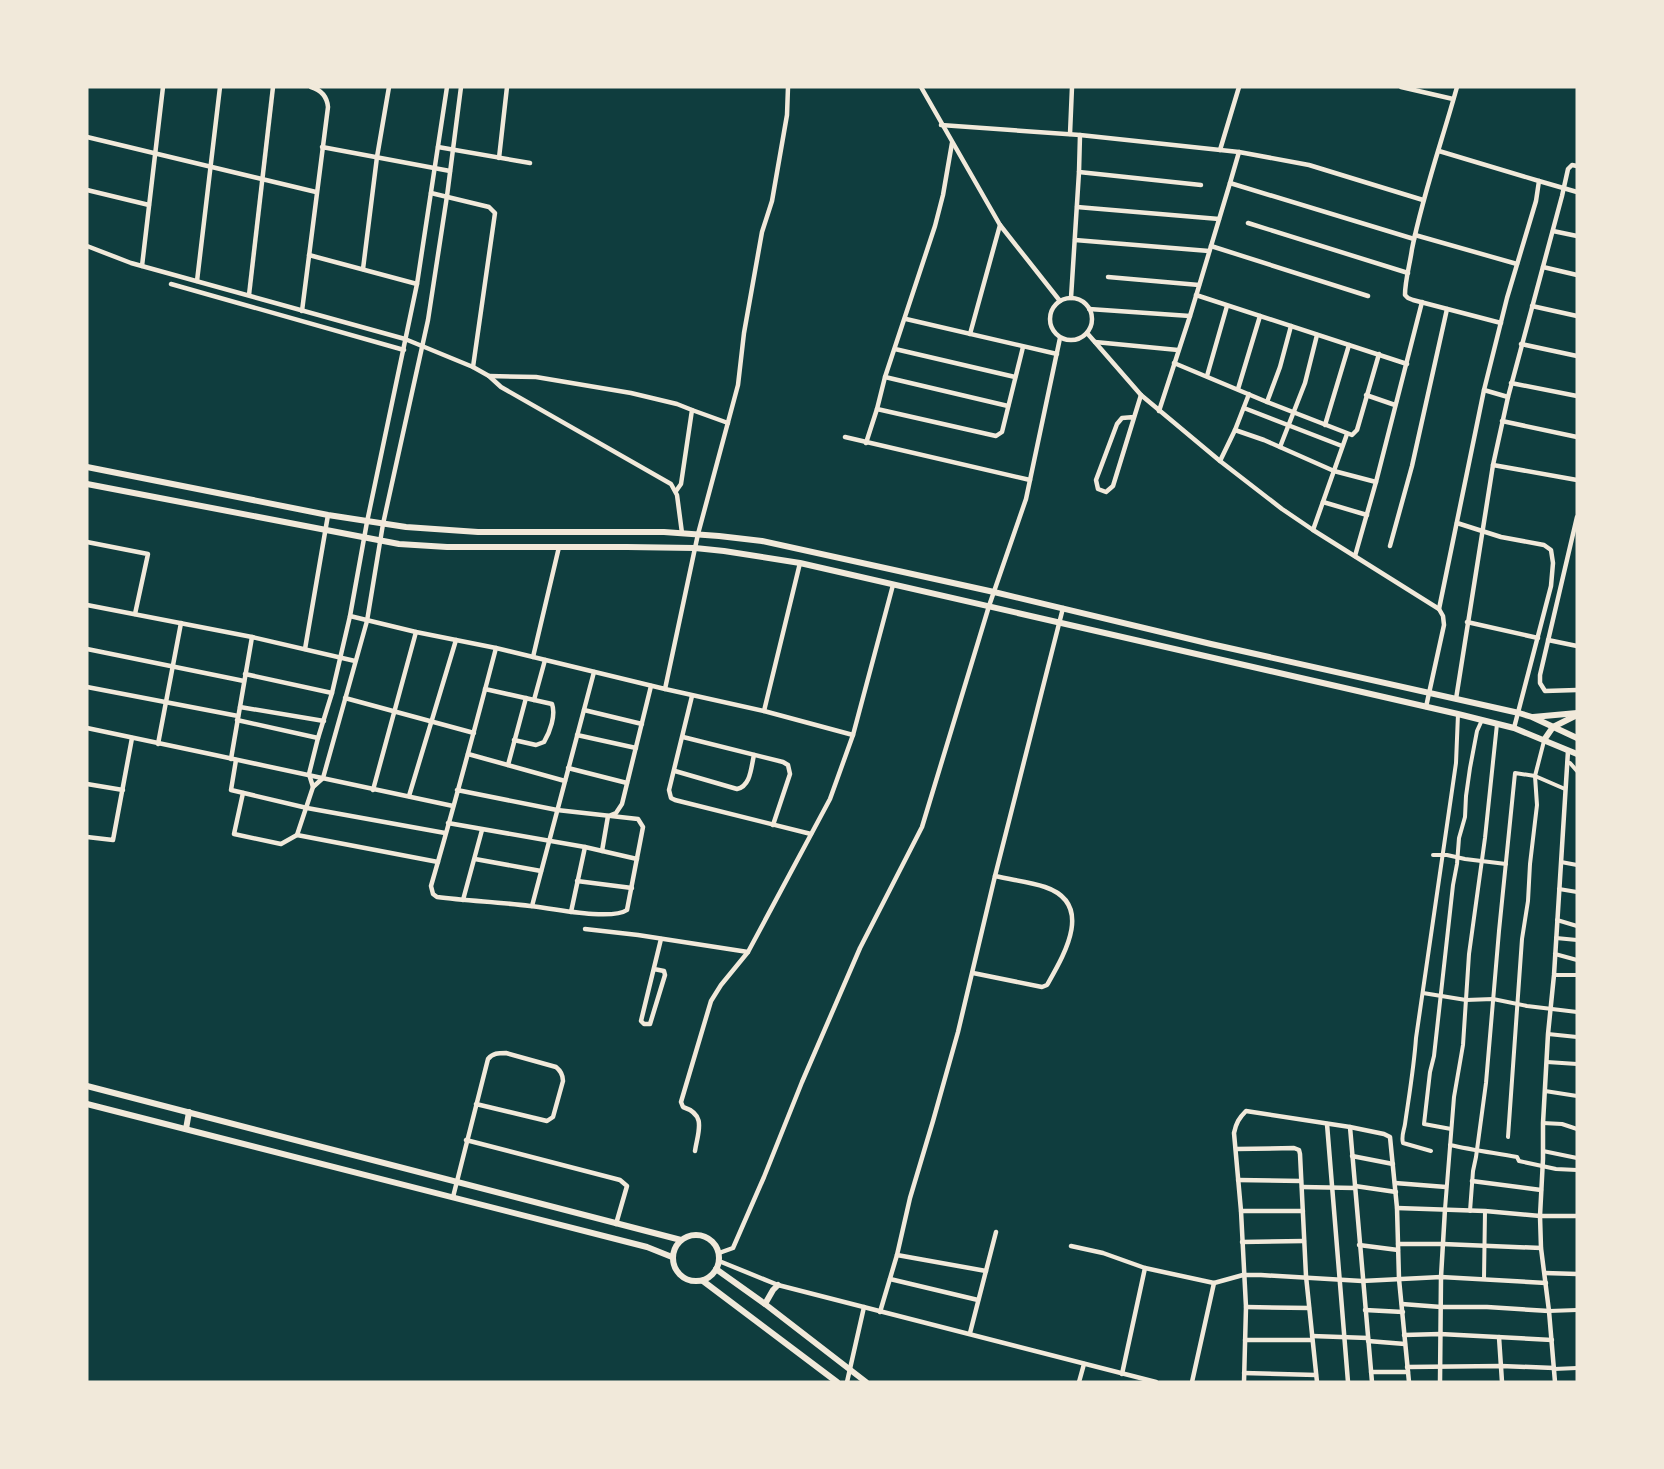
<svg xmlns="http://www.w3.org/2000/svg" width="1664" height="1469" viewBox="0 0 1664 1469" font-family="'Sofia Sans Condensed',sans-serif">
<style>
.lines{fill:none;stroke-linecap:round;stroke-linejoin:round}
.pedestrian{stroke:#f1e9da;stroke-width:4}
.minor{stroke:#f1e9da;stroke-width:4.5}
.tertiary{stroke:#f1e9da;stroke-width:6}
</style>
<rect width="100%" height="100%" fill="#0f3d3e"/>
<g class="lines">
<g class="pedestrian">
<polyline points="1567,763 1570,763 1577,771"/>
<polyline points="1433,855 1447,855 1465,859 1506,864"/>
<polyline points="1561,862 1577,865"/>
<polyline points="1559,889 1577,892"/>
<polyline points="1557,920 1577,926"/>
<polyline points="1556,938 1577,940"/>
<polyline points="1555,954 1577,960"/>
<polyline points="1554,975 1577,975"/>
<polyline points="1423,993 1466,1000 1493,999 1527,1006 1577,1012"/>
<polyline points="1548,1034 1577,1037"/>
<polyline points="1547,1062 1577,1064"/>
<polyline points="1545,1091 1577,1096"/>
<polyline points="1543,1123 1562,1124 1577,1129"/>
<polyline points="1451,1129 1424,1124 1430,1072 1434,1056 1453,885 1457,864 1459,838 1465,817 1466,796 1470,768 1477,731 1482,720"/>
<polyline points="1508,1137 1522,939 1528,901 1530,864 1537,805 1535,776 1544,741"/>
<path d="M1450 1145C1472 1150 1495 1153 1517 1157L1519 1161 1556 1169 1577 1170"/>
<path d="M1431 1151 1403 1143C1401 1136 1404 1131 1405 1124 1409 1096 1414 1067 1416 1038L1456 763 1458 714"/>
<polyline points="1543,1151 1577,1158"/>
<polyline points="1445,1209 1454,1097 1463,1045 1469,954 1485,838 1497,724"/>
<polyline points="1470,1211 1473,1171 1476,1157 1486,1083 1499,931 1515,773 1535,776 1565,789"/>
<polyline points="1484,1279 1485,1211"/>
<polyline points="1549,1311 1577,1310"/>
<polyline points="1554,1369 1577,1368"/>
</g>
<g class="minor">
<polyline points="921,87 1000,225 1060,301"/>
<polyline points="1401,87 1453,99"/>
<path d="M1457 87C1442 141 1423 194 1412 249 1410 264 1405 280 1405 295L1408 298 1413 300 1501 323"/>
<polyline points="941,125 1080,135 1239,152 1309,165 1423,200"/>
<polyline points="1070,134 1072,87"/>
<polyline points="87,137 316,192"/>
<polyline points="322,147 450,171"/>
<polyline points="438,147 530,163"/>
<polyline points="1220,150 1239,87"/>
<polyline points="1439,151 1539,181 1536,201 1507,298 1484,390 1439,609"/>
<polyline points="1239,152 1230,183 1414,239"/>
<polyline points="499,158 507,87"/>
<polyline points="1079,172 1201,185"/>
<polyline points="1539,181 1577,192"/>
<polyline points="87,190 149,205"/>
<polyline points="431,193 489,207 495,213 473,367"/>
<polyline points="1077,207 1219,219"/>
<polyline points="1248,223 1408,273"/>
<polyline points="1553,231 1577,236"/>
<polyline points="1415,235 1517,264"/>
<polyline points="1075,240 1209,251"/>
<polyline points="87,246 131,263 405,339 473,367 489,376 501,387 671,484 677,495 682,533"/>
<polyline points="1211,246 1368,296"/>
<polyline points="309,255 417,284"/>
<polyline points="142,266 163,87"/>
<polyline points="1543,267 1577,275"/>
<polyline points="363,269 377,157 389,87"/>
<polyline points="1108,277 1199,285"/>
<polyline points="197,281 220,87"/>
<polyline points="171,284 404,350"/>
<polyline points="249,295 273,87"/>
<polyline points="1196,295 1407,364"/>
<polyline points="1071,298 1079,172 1080,135"/>
<circle cx="1071" cy="319" r="21"/>
<polyline points="1532,306 1577,316"/>
<polyline points="1089,309 1190,316"/>
<path d="M302 311 328 107C327 96 321 90 311 87"/>
<polyline points="906,319 1057,354"/>
<polyline points="1087,333 1141,395 1220,461 1282,509 1313,530 1439,609 1443,616 1444,625 1426,707"/>
<polyline points="970,334 1000,225"/>
<polyline points="1095,342 1178,350"/>
<polyline points="1521,344 1577,356"/>
<polyline points="895,349 1015,377"/>
<polyline points="1174,363 1267,402 1352,435 1357,430 1379,354"/>
<polyline points="489,376 536,377 631,393 677,404 692,410 681,484 676,491"/>
<polyline points="1207,376 1227,306"/>
<polyline points="885,377 1008,406"/>
<polyline points="1511,383 1577,396"/>
<polyline points="1238,389 1260,316"/>
<polyline points="1484,390 1508,397"/>
<polyline points="1366,395 1395,405"/>
<polyline points="1267,402 1280,367 1291,326"/>
<polyline points="1244,408 1342,446"/>
<polyline points="877,409 996,436 1002,432 1023,347"/>
<polyline points="692,410 728,423"/>
<polyline points="1159,411 1190,316 1230,183"/>
<polyline points="1134,417 1122,418 1117,424 1096,480 1098,489 1106,492 1113,486 1141,395"/>
<polyline points="1502,421 1577,437"/>
<polyline points="1325,425 1349,345"/>
<polyline points="1235,430 1264,440 1334,471 1376,482"/>
<polyline points="845,437 1030,480"/>
<polyline points="866,443 877,409 885,377 935,226 943,195 952,143"/>
<polyline points="1280,447 1305,383 1317,335"/>
<polyline points="1220,461 1235,430 1249,394"/>
<polyline points="1493,465 1577,480"/>
<polyline points="1323,502 1367,515"/>
<polyline points="1577,517 1540,675 1540,683 1545,691 1577,690"/>
<polyline points="1457,523 1501,537 1544,545 1551,550 1553,563 1551,586 1514,728"/>
<polyline points="1313,530 1347,434"/>
<polyline points="87,542 148,554 135,614"/>
<polyline points="1390,546 1412,466 1447,309"/>
<polyline points="1355,556 1376,482 1422,302"/>
<polyline points="87,605 252,637 355,661"/>
<polyline points="350,616 416,632 496,648 665,689 698,534 738,385 744,333 762,232 772,201 787,115 788,87"/>
<polyline points="1467,622 1538,638"/>
<polyline points="1548,640 1577,646"/>
<polyline points="87,649 244,681"/>
<polyline points="305,649 328,515"/>
<polyline points="533,657 559,547"/>
<polyline points="245,674 332,693"/>
<polyline points="87,687 238,716"/>
<path d="M485 689 552 704C556 715 550 732 544 742L536 745 514 740"/>
<polyline points="665,689 764,711 853,735"/>
<polyline points="692,696 669,790 671,798 675,800 811,834"/>
<polyline points="345,698 474,733"/>
<polyline points="1456,699 1493,465 1508,397 1562,196 1568,169 1572,165 1577,166"/>
<polyline points="534,700 545,660"/>
<polyline points="240,707 324,721"/>
<polyline points="584,710 642,724"/>
<polyline points="764,711 800,563"/>
<polyline points="237,720 318,738"/>
<path d="M87 728C209 754 331 779 453 806"/>
<polyline points="577,735 636,748"/>
<polyline points="683,737 783,762 788,765 790,774 773,825"/>
<polyline points="158,744 181,623"/>
<polyline points="468,754 565,781"/>
<polyline points="231,759 252,637"/>
<polyline points="236,760 231,790 307,808 445,833"/>
<polyline points="508,765 526,698"/>
<polyline points="568,768 627,783"/>
<path d="M675 771 737 789C751 786 751 767 754 755"/>
<polyline points="87,784 123,790"/>
<polyline points="313,787 309,774 318,738 332,693 350,616 367,522 417,284 447,87"/>
<polyline points="373,790 416,632"/>
<path d="M457 790 557 810 638 819 643 827 627 910C611 921 550 908 530 906 499 902 468 901 437 897L433 894 431 886C454 807 475 728 496 648"/>
<polyline points="243,793 234,834 281,844 297,835"/>
<polyline points="409,796 456,640"/>
<polyline points="611,815 616,813 622,804 651,686"/>
<polyline points="448,823 585,847 637,859"/>
<polyline points="87,837 113,840 132,738"/>
<polyline points="602,851 608,816"/>
<polyline points="475,859 541,871"/>
<polyline points="438,862 297,835 313,787 323,778 367,621 383,524 428,320 447,196 461,87"/>
<polyline points="577,881 632,888"/>
<polyline points="463,900 482,830"/>
<polyline points="532,906 594,672"/>
<polyline points="571,912 585,847"/>
<polyline points="585,929 638,935 748,952"/>
<polyline points="654,969 664,971 665,975 650,1024 644,1024 641,1021 661,939"/>
<path d="M973 973 1042 987 1047 985C1064 955 1095 904 1045 887 1029 882 1012 880 995 876"/>
<polyline points="1327,1124 1348,1382"/>
<polyline points="1350,1127 1372,1382"/>
<polyline points="466,1140 620,1180 627,1186 616,1224"/>
<polyline points="1236,1149 1294,1148 1299,1150 1300,1154 1306,1276 1317,1382"/>
<path d="M695 1151C698 1131 707 1115 683 1107L681 1102 711 1001 721 985 748 952 830 799 853 735 893 585"/>
<polyline points="1352,1156 1393,1164"/>
<polyline points="1238,1180 1301,1181"/>
<polyline points="1472,1181 1541,1190"/>
<polyline points="1395,1183 1446,1187"/>
<polyline points="1355,1186 1396,1192"/>
<polyline points="1302,1187 1355,1188"/>
<path d="M453 1197 488 1059C493 1053 498 1053 506 1053L556 1067C561 1071 563 1075 563 1081L553 1117 547 1121 476 1104"/>
<polyline points="1397,1208 1485,1211 1540,1216 1577,1216"/>
<polyline points="1241,1211 1303,1211"/>
<polyline points="1242,1242 1304,1241"/>
<polyline points="1398,1244 1443,1244 1541,1248"/>
<polyline points="1359,1245 1398,1250"/>
<polyline points="1071,1246 1103,1253 1145,1268 1214,1283 1243,1275 1261,1275 1362,1281 1441,1277 1546,1283"/>
<polyline points="719,1253 733,1248 764,1177 802,1082 860,948 922,827 989,606 1026,499 1060,338"/>
<polyline points="897,1255 986,1271"/>
<polyline points="719,1261 778,1285 1156,1382"/>
<polyline points="1545,1273 1577,1274"/>
<polyline points="890,1279 978,1300"/>
<polyline points="1402,1304 1441,1307 1487,1307 1549,1311"/>
<polyline points="1246,1307 1309,1308"/>
<polyline points="1365,1310 1403,1312"/>
<polyline points="880,1312 897,1255 910,1198 933,1121 958,1032 995,876 1063,608"/>
<polyline points="970,1333 996,1232"/>
<polyline points="1404,1335 1440,1334 1552,1340"/>
<polyline points="1312,1336 1368,1338"/>
<polyline points="1499,1337 1502,1382"/>
<polyline points="1245,1340 1312,1340"/>
<polyline points="1368,1341 1405,1344"/>
<polyline points="1407,1367 1501,1366 1554,1368"/>
<polyline points="1371,1372 1408,1372"/>
<polyline points="1244,1373 1316,1375"/>
<polyline points="1122,1374 1145,1268"/>
<polyline points="847,1382 864,1307"/>
<polyline points="1079,1382 1084,1364"/>
<polyline points="1192,1382 1214,1283"/>
<path d="M1244 1382 1246 1307 1241 1211 1234 1133C1236 1123 1239 1118 1246 1111L1350 1127 1384 1134 1390 1137 1397 1208 1399 1279 1409 1382"/>
<polyline points="1440,1382 1441,1277 1445,1209"/>
<polyline points="1555,1382 1549,1311 1541,1248 1540,1216 1543,1159 1543,1123 1548,1034 1554,975 1568,751"/>
</g>
<g class="tertiary">
<polyline points="87,467 328,515 406,527 478,532 664,532 719,536 762,541 994,592 1211,644 1519,713 1532,717 1577,738"/>
<polyline points="87,484 399,544 447,547 627,547 695,548 724,551 800,563 1458,714 1514,728 1577,754"/>
<polyline points="1533,717 1577,713"/>
<polyline points="1544,740 1553,727 1577,715"/>
<polyline points="87,1086 681,1240"/>
<polyline points="87,1104 647,1247 672,1257"/>
<polyline points="186,1129 189,1112"/>
<circle cx="696" cy="1258" r="23"/>
<polyline points="716,1269 765,1304 866,1382"/>
<polyline points="703,1281 837,1382"/>
<polyline points="765,1304 773,1290 778,1285"/>
</g>
</g>
<rect width="1664" height="1469" fill="none" stroke="#f1e9da" stroke-width="177"/>
</svg>
